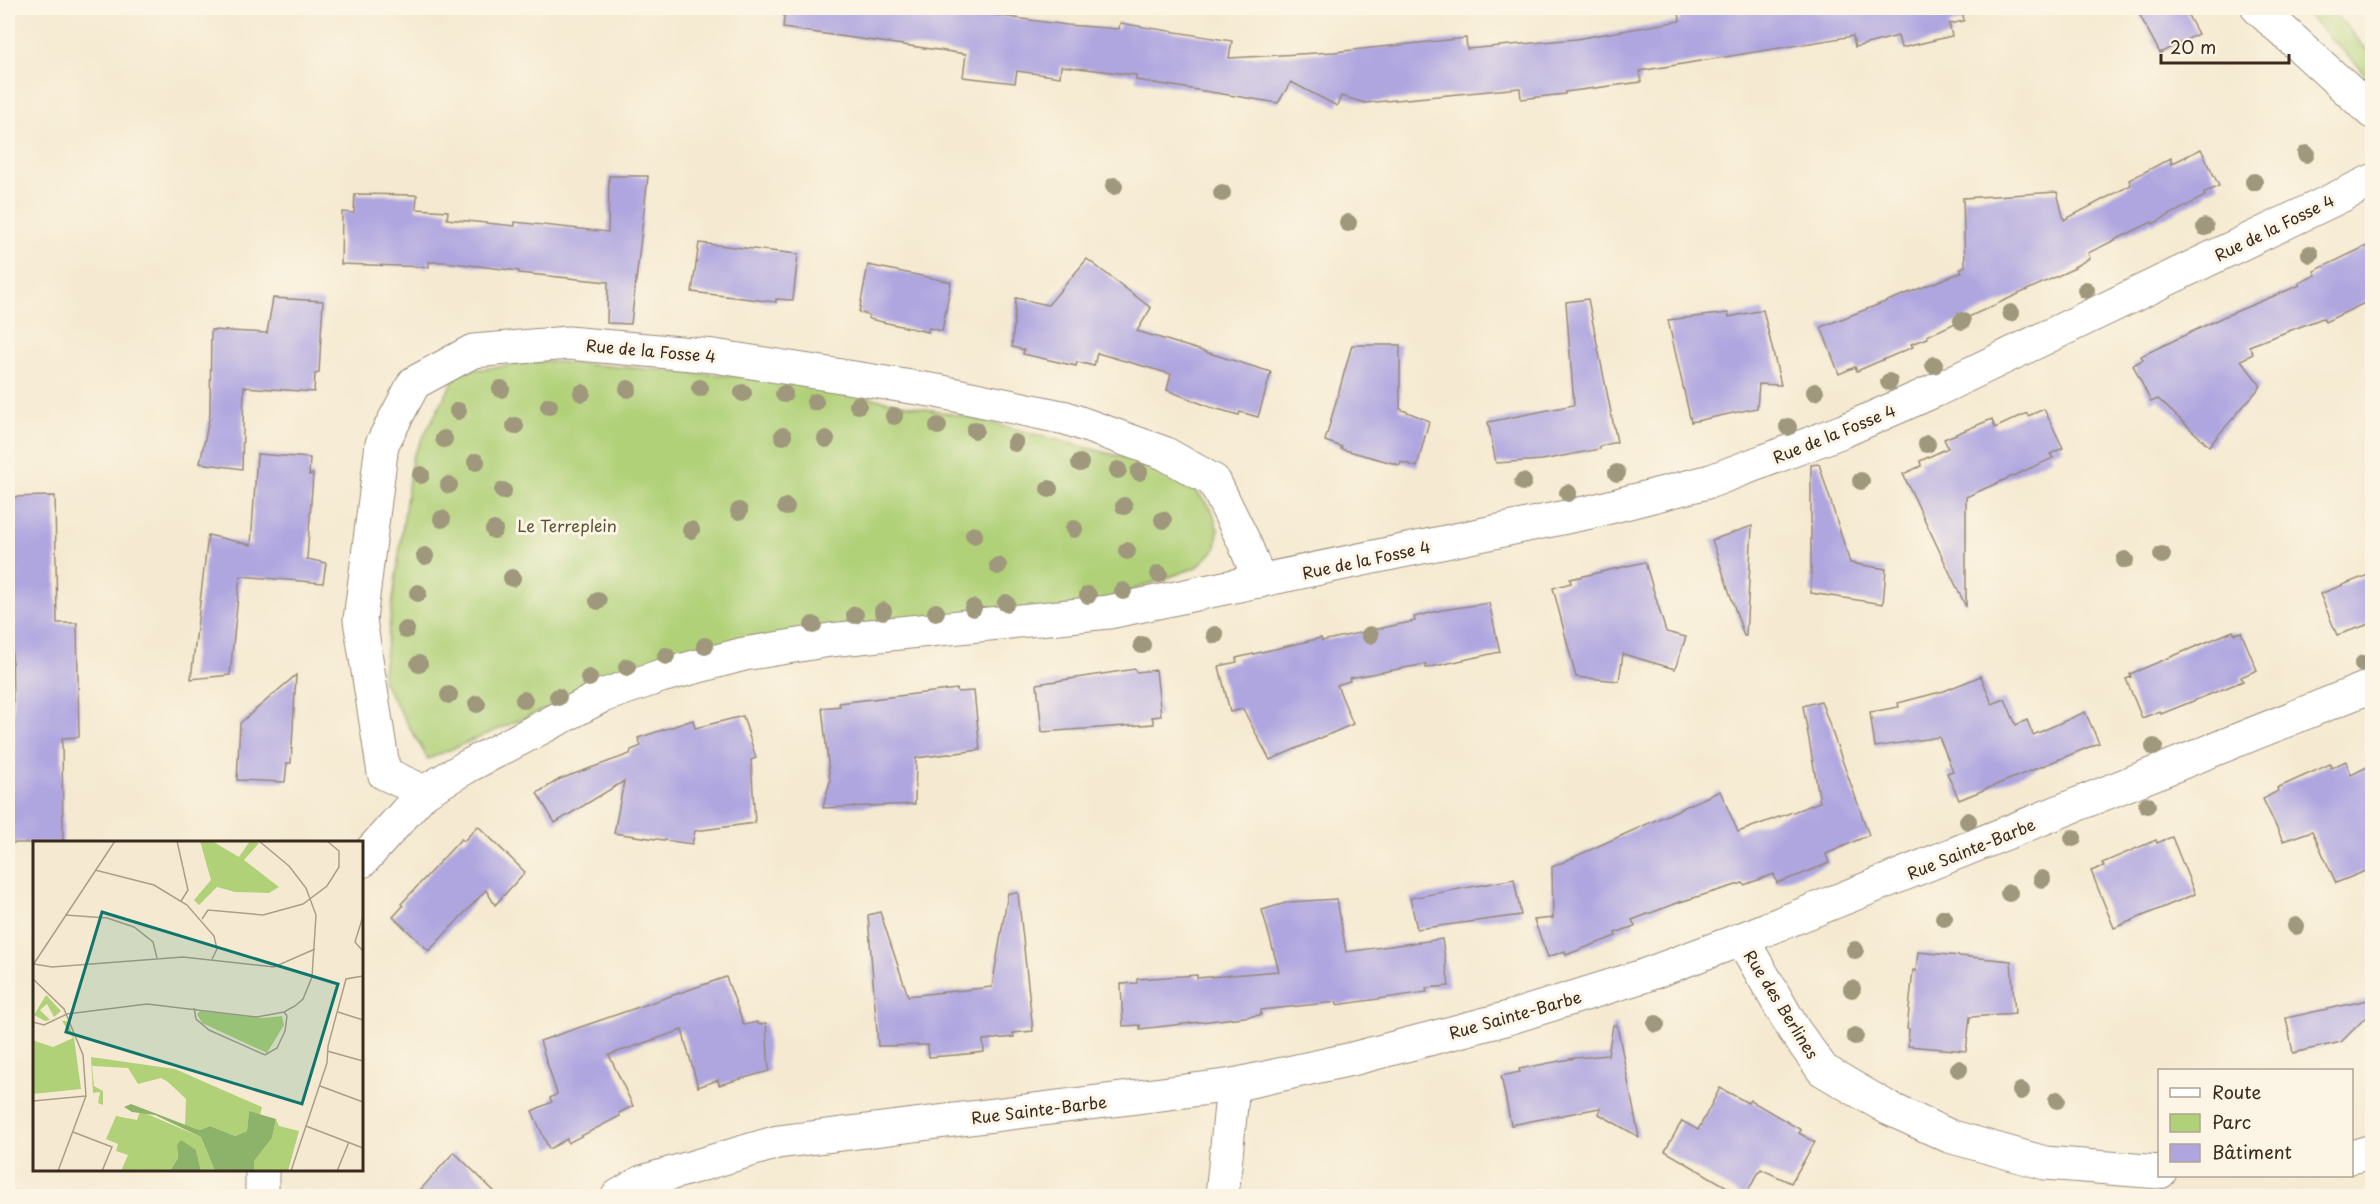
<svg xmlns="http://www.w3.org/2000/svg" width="2380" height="1204" viewBox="0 0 2380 1204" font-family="'Playpen Sans',sans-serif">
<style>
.green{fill:#b1d179;stroke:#767e4c;stroke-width:1.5}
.building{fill:#afa6e0}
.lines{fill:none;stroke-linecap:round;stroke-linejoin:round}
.minor-casing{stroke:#988a78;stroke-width:35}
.minor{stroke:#fff;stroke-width:33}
.tree{fill:#9f987b}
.labels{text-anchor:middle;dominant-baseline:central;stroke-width:6;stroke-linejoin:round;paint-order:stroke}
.street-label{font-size:16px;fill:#3b2a1e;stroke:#fcf5e5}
.park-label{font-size:16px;fill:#585435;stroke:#fcf5e5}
.inset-road{fill:none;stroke:#ab9d89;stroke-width:1.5}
.view{fill:#0f766e;fill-opacity:0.15;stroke:#0f766e;stroke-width:3}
.inset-edge{fill:none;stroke:#3b2a1e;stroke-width:3}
</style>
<rect width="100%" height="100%" fill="#fcf5e5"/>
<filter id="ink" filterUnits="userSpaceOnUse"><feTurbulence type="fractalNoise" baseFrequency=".0167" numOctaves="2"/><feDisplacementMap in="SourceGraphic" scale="12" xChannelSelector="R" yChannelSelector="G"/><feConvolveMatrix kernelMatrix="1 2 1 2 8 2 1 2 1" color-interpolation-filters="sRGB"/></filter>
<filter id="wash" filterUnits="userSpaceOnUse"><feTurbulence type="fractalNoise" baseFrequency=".008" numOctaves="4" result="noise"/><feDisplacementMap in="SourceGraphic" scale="24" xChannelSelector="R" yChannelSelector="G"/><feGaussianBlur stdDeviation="1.35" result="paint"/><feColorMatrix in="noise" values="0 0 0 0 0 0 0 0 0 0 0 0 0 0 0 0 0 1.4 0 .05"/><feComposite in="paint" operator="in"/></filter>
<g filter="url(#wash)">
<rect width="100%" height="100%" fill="#f5ead1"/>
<g class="green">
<polygon points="2301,8 2330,8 2367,50 2372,46 2372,80"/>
<polygon points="543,361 776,379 977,419 1145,463 1197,492 1212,510 1218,530 1216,548 1197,567 1102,601 597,687 428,759 382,680 412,458 458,372"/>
</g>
<g id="blocks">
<g class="building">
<polygon points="785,8 941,8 1067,25 1119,29 1120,23 1232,41 1229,58 1334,52 1466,38 1467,49 1576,39 1680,21 1679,11 1705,8 1962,8 1964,21 1949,24 1952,36 1901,48 1898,36 1855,47 1853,36 1640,71 1641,82 1565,92 1565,94 1521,99 1520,88 1365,103 1341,96 1337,106 1291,82 1278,103 1136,80 1136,75 1061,66 1060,77 1017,71 1015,83 963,77 966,54 783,28"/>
<polygon points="2136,8 2184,8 2198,34 2160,53"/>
<polygon points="2201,149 2219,186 2204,193 2205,196 2153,224 2152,222 2088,253 2090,258 2074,267 2075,268 1927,336 1928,338 1911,344 1913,347 1857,371 1855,367 1839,374 1821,327 1962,272 1960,269 1965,266 1963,198 2057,192 2064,220 2131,185 2129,180 2171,158 2171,164"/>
<polygon points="609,176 648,176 631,324 607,323 608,282 519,273 519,271 445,262 429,262 429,267 341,264 342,212 354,213 355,194 417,195 416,209 448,211 447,219 515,226 515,222 608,232"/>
<polygon points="699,243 798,254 793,300 776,299 776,302 692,292"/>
<polygon points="2373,243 2373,299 2325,322 2323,318 2249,346 2253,354 2241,360 2261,386 2209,446 2158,399 2151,402 2133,365 2143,360 2141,356 2223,317 2300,285 2299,283 2316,275 2314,271"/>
<polygon points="1087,259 1151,308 1137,331 1271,372 1258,417 1240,412 1239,415 1210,407 1167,390 1171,374 1097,353 1094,366 1077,362 1076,366 1023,354 1024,350 1012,347 1016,298 1048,305"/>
<polygon points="868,265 951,282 942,331 929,328 928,332 869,319 869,315 859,312"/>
<polygon points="273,298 323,301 319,373 315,374 314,392 244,387 242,469 200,463 210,414 211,330 267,333"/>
<polygon points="1588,299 1617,442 1600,446 1600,449 1542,460 1496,463 1488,422 1574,405 1566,302"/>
<polygon points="1763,310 1781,385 1759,384 1757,408 1691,422 1668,320 1728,313 1729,317"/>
<polygon points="1352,345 1400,345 1400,409 1429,421 1417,467 1401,462 1400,465 1341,449 1342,447 1325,441"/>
<polygon points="2044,409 2063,448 2050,454 2053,458 1966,497 1966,607 1903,474 1921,466 1920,461 1948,448 1944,439 1992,419 1995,428 2027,413 2028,416"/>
<polygon points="257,454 310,458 309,475 313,474 307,559 326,563 323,583 240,576 230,675 191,679 208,535 251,545"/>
<polygon points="1819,464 1850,563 1886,569 1883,604 1811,593 1811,465"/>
<polygon points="55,496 57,623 77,623 79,737 62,738 63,843 8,843 8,766 14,765 11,592 8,592 8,497"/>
<polygon points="1752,526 1746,636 1744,636 1712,540"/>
<polygon points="1645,562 1666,632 1686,637 1675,669 1623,654 1619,681 1576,677 1553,588 1571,583 1570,579"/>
<polygon points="2373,573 2373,623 2337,635 2320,594"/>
<polygon points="1489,603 1500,652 1426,668 1426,664 1349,678 1350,681 1337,685 1353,724 1270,760 1243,709 1230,712 1219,666 1237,662 1236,658 1321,638 1322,641 1415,621 1414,617 1442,610"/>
<polygon points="2233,631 2235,634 2241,632 2257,670 2241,677 2243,681 2161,714 2160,711 2142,718 2126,679 2131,677 2130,674"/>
<polygon points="1135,669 1136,672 1156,670 1161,716 1152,717 1154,724 1042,732 1037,684"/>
<polygon points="296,675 291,763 287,763 285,782 237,780 240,723"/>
<polygon points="1981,676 1992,704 2005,699 2016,725 2027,720 2033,735 2085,712 2099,743 1959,800 1947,773 1953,771 1939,737 1875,747 1870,712 1899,707 1898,703 1944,691"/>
<polygon points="957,689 958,692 974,691 980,750 916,758 915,804 823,808 830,781 822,708 840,706 839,703"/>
<polygon points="1821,701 1869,835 1826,854 1829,863 1802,874 1777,883 1774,874 1744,885 1743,883 1680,902 1632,920 1635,926 1615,933 1616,936 1566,955 1565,951 1548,957 1534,920 1553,918 1552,867 1720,791 1738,832 1820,802 1803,706"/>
<polygon points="743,716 756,758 751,760 755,823 695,831 692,844 614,833 624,781 555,823 537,793 560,779 630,754 631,750 641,746 638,738 693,720 695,728"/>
<polygon points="2346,761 2351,775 2373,764 2373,868 2336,883 2312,831 2283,841 2263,799 2278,791 2277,788 2330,764 2331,768"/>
<polygon points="478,826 525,872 495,905 486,890 429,951 393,917 403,906 401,904 461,839 464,841"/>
<polygon points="2172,837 2195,894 2114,928 2091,871 2104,866 2102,863 2156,840 2157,843"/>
<polygon points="1514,879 1521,915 1417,929 1410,898"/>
<polygon points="1008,893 1018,893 1033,1031 1013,1033 1014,1037 983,1040 984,1052 957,1055 929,1057 928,1045 878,1046 868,915 880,912 908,996 992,987"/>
<polygon points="1337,899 1346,952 1442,939 1449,986 1426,988 1427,992 1337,1005 1337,1002 1261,1010 1261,1015 1140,1029 1140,1025 1123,1026 1121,984 1137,983 1137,979 1197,975 1197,978 1279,971 1262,910 1289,902"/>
<polygon points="1918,952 2011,961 2015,1014 1970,1017 1966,1051 1908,1046 1909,1029 1907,1029 1913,970 1916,971"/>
<polygon points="726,977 744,1025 757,1022 759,1025 766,1023 769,1071 719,1085 718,1080 698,1087 682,1030 609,1055 633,1106 619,1113 620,1116 568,1143 567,1139 549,1149 532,1111 552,1102 550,1098 557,1094 540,1041"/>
<polygon points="2373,999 2373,1010 2341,1042 2293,1053 2286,1018"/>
<polygon points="1613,1025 1617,1025 1639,1137 1599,1114 1600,1108 1511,1125 1501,1076 1520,1072 1519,1069 1575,1058 1608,1055"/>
<polygon points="1720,1088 1748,1103 1750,1100 1801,1130 1799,1133 1815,1142 1791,1183 1761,1169 1744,1197 1665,1151 1682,1121 1698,1130"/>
<polygon points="454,1152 500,1197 414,1197"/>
</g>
</g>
</g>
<g filter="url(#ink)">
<use href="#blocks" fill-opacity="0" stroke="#988a78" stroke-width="1.5"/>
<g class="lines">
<defs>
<g id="minor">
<polyline points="2258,8 2372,112"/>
<polyline points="424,792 384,773 360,620 382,444 414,383 473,351 568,343 714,356 937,391 1066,418 1164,453 1214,481 1244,542 1260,581"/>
<polyline points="362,861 424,792 468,766 602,696 661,676 744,654 830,640 1109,612 1590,512 1711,481 1843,431 1934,391 2372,181"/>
<polyline points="1742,939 1794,1030 1823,1070 1888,1108 1949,1136 2045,1163 2160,1172"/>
<polyline points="2352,1157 2372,1151"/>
<polyline points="262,1170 262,1196"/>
<polyline points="618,1196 642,1182 778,1142 1233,1085 1352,1059 1505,1019 1643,976 1742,939 2372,686"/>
<polyline points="1222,1196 1233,1085"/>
</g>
</defs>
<use href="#minor" class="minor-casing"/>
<use href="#minor" class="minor"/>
</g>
<g class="tree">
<circle cx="2306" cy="154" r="9"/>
<circle cx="2254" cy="182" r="9"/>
<circle cx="1114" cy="186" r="9"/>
<circle cx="1222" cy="193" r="9"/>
<circle cx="1348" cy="223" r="9"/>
<circle cx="2205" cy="227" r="9"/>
<circle cx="2310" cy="254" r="9"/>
<circle cx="2086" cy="290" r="9"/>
<circle cx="2011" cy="313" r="9"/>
<circle cx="1962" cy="321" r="9"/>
<circle cx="1934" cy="365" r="9"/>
<circle cx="1889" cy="382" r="9"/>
<circle cx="700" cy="388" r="9"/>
<circle cx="501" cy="389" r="9"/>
<circle cx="628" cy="389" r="9"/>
<circle cx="1815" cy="392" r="9"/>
<circle cx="582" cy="393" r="9"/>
<circle cx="743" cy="393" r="9"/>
<circle cx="784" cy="394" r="9"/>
<circle cx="815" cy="402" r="9"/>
<circle cx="858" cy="405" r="9"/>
<circle cx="549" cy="406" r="9"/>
<circle cx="458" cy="411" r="9"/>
<circle cx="894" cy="416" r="9"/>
<circle cx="515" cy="426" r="9"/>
<circle cx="938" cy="426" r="9"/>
<circle cx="1788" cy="427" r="9"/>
<circle cx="975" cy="430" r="9"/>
<circle cx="783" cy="436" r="9"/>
<circle cx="444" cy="439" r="9"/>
<circle cx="826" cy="439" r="9"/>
<circle cx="1015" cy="443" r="9"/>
<circle cx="1927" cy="444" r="9"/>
<circle cx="476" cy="462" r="9"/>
<circle cx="1080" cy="463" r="9"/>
<circle cx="1118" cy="470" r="9"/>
<circle cx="1139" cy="472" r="9"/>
<circle cx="1617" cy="473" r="9"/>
<circle cx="421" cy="475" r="9"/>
<circle cx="1861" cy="481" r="9"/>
<circle cx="1523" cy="482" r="9"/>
<circle cx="449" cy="485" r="9"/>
<circle cx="1049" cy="489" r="9"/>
<circle cx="503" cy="491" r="9"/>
<circle cx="1568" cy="493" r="9"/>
<circle cx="1124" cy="506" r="9"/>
<circle cx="786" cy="507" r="9"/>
<circle cx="739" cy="511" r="9"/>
<circle cx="442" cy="519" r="9"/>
<circle cx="1163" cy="520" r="9"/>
<circle cx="1074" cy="529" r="9"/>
<circle cx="494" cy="530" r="9"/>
<circle cx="691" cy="530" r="9"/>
<circle cx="974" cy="535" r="9"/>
<circle cx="1127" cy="551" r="9"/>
<circle cx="2162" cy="555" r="9"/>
<circle cx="425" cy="556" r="9"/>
<circle cx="2125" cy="560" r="9"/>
<circle cx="998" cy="566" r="9"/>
<circle cx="1159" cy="574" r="9"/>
<circle cx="512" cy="578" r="9"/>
<circle cx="1123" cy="591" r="9"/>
<circle cx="418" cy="593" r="9"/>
<circle cx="1088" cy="595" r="9"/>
<circle cx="598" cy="601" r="9"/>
<circle cx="1006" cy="603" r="9"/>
<circle cx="973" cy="608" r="9"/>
<circle cx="883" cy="611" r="9"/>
<circle cx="936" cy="612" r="9"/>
<circle cx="855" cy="615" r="9"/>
<circle cx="813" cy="625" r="9"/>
<circle cx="406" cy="630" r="9"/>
<circle cx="1215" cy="635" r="9"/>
<circle cx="1370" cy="635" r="9"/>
<circle cx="1142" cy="645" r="9"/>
<circle cx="705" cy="646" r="9"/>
<circle cx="666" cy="656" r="9"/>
<circle cx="419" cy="664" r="9"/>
<circle cx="2363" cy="664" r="9"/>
<circle cx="627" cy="667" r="9"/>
<circle cx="589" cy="678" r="9"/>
<circle cx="449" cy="695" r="9"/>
<circle cx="558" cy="697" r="9"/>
<circle cx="524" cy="700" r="9"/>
<circle cx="477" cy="704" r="9"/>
<circle cx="2154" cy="747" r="9"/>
<circle cx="2147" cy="805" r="9"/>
<circle cx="1968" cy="821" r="9"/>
<circle cx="2073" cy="838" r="9"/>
<circle cx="2042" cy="879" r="9"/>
<circle cx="2009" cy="893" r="9"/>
<circle cx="1944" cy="918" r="9"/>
<circle cx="2296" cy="926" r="9"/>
<circle cx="1855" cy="950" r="9"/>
<circle cx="1852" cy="989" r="9"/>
<circle cx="1656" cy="1024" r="9"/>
<circle cx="1855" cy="1036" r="9"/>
<circle cx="1959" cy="1069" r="9"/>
<circle cx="2021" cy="1091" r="9"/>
<circle cx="2057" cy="1100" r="9"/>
</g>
</g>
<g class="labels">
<g class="street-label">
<text transform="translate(2274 227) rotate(-26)">Rue de la Fosse 4</text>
<text transform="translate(651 350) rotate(5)">Rue de la Fosse 4</text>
<text transform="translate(1834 433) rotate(-22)">Rue de la Fosse 4</text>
<text transform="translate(1366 559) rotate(-12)">Rue de la Fosse 4</text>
<text transform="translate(1971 848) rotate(-22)">Rue Sainte-Barbe</text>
<text transform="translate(1782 1004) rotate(58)">Rue des Berlines</text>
<text transform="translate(1515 1014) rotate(-16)">Rue Sainte-Barbe</text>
<text transform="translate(1039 1109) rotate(-7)">Rue Sainte-Barbe</text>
</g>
<g class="park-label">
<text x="567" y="525">Le Terreplein</text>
</g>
</g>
<g transform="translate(33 841)">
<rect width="330" height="330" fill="#f5ead1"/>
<path d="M167 0H179L206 16 217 0 226 2 211 19 246 46 236 52 202 51 184 46 166 64 161 59 178 39ZM13 154 28 170 21 176 14 163 7 169 17 179 12 180 1 174ZM167 170 230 177 249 175 251 184 234 212 169 182 164 173ZM29 180H34L41 197 48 248 0 253V195L2 200 20 206 40 197ZM58 216 142 228 229 266 227 274 216 271 214 290 202 295 177 285 167 289 152 284 153 258 135 241 128 237 105 243 95 227 59 225 61 245 70 250V264L65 262 67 251 60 252ZM107 270 168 296 182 330H168L163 309H144L145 317 137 330H88L95 314 83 310 85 303 73 298 83 275 104 279ZM243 278 246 285 266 290 255 330H221V320L239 297Z" fill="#b1d179"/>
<path d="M98 263 158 286 167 289 177 285 202 295 214 290 216 270 243 278 239 297 221 320V330H182L168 296 122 274 99 271 91 266ZM148 299 163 309 168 330H137L145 317 144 304Z" fill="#8cb369"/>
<path class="inset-road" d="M144 0 155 49 148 60M62 29 121 44 154 64 181 95 184 108 179 118M32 74 74 77 101 86 120 101 124 117M330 75 322 101 330 110M169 78 175 69 230 74 270 63 294 45 306 26V10L294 0M1 123 19 126 150 116 241 126 282 108M0 124 82 0M0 138 31 168 50 214 53 255 25 330M161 167 163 178 176 189 232 214 244 207 252 190 254 175 251 171M305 171 330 179M0 181 11 184 34 173 114 163 224 176 251 171 262 165 270 158 279 136 283 74 273 47 256 25 226 0M294 210 330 220M287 245 330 261M0 260 53 255M273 285 330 307M40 291 79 306 69 330M258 330 294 222 295 205 313 138 330 135M304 330 316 301"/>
<path class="view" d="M69 71 305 143 269 263 33 191Z"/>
<rect width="330" height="330" class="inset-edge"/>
</g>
<rect width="2380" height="1204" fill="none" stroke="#fcf5e5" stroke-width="30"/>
<rect x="2158" y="1069" width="195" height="108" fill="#fcf5e5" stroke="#afa495" stroke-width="1.5"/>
<rect x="2170" y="1088" width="30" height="9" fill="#ffffff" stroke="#afa495" stroke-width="1.5"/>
<text x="2212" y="1099" font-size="18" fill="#3b2a1e">Route</text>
<rect x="2170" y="1114" width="30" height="18" fill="#b1d179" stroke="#afa495" stroke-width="1.5"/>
<text x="2212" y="1129" font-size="18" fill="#3b2a1e">Parc</text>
<rect x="2170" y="1144" width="30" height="18" fill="#afa6e0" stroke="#afa495" stroke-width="1.5"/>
<text x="2212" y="1159" font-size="18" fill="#3b2a1e">Bâtiment</text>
<path d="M2161 54v9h128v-9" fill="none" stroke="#3b2a1e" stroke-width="3"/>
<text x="2170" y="54" font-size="18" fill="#3b2a1e" stroke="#fcf5e5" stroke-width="4.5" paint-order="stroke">20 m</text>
</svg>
